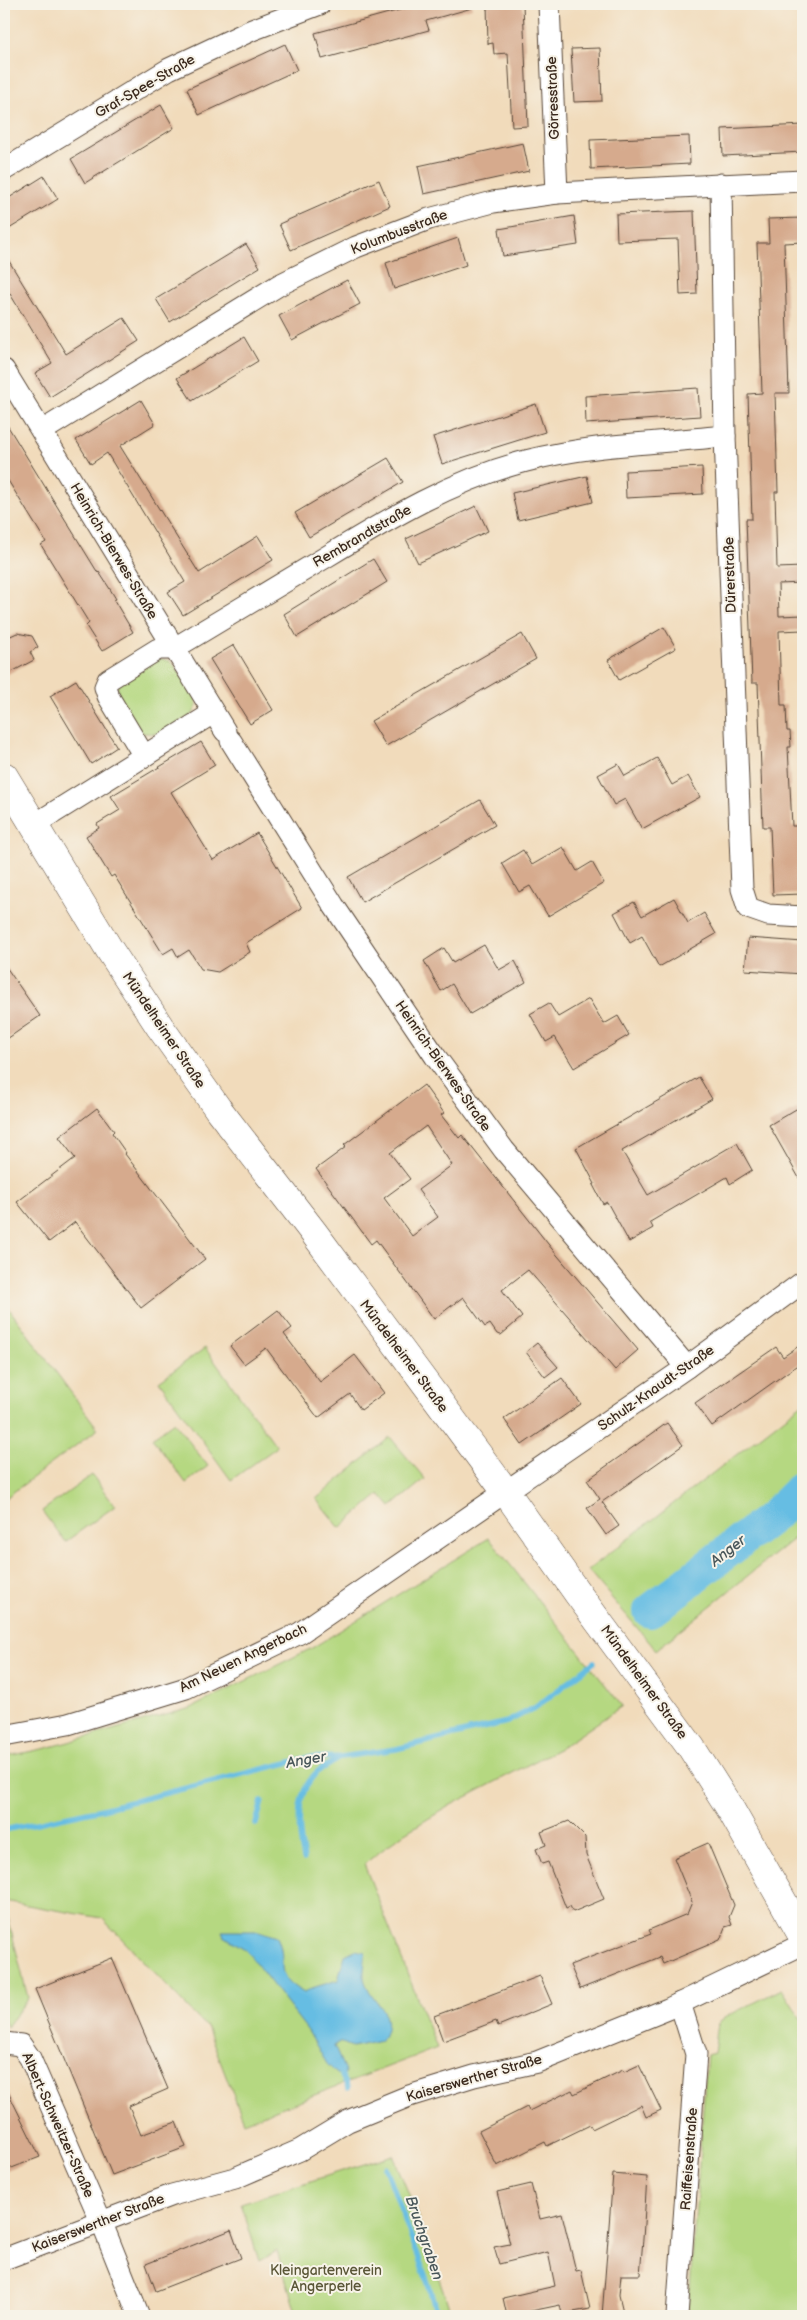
<svg xmlns="http://www.w3.org/2000/svg" width="807" height="2320" viewBox="0 0 807 2320" font-family="'Balsamiq Sans',sans-serif">
<style>
.green{fill:#b5d881;stroke:#788150}
.water{fill:#66bde3;stroke:#507480}
.lines{fill:none;stroke-linecap:round;stroke-linejoin:round}
.stream{stroke:#66bde3;stroke-width:5.5}
.river{stroke:#66bde3;stroke-width:34}
.building{fill:#d6aa8d;fill-rule:evenodd}
.minor-casing{stroke:#564536;stroke-width:23}
.major-casing{stroke:#564536;stroke-width:29}
.minor{stroke:#fff;stroke-width:21}
.major{stroke:#fff;stroke-width:28}
.labels{text-anchor:middle;dominant-baseline:central;stroke-width:4;stroke-linejoin:round;paint-order:stroke}
.street-label{font-size:14px;fill:#3b2a1e;stroke:#f7f3e8}
.park-label{font-size:14px;fill:#5a5637;stroke:#f7f3e8}
.water-label{font-size:15px;font-style:italic;fill:#485659;stroke:#f7f3e8}
</style>
<rect width="100%" height="100%" fill="#f7f3e8"/>
<filter id="ink" filterUnits="userSpaceOnUse"><feTurbulence type="fractalNoise" baseFrequency=".02" numOctaves="2"/><feDisplacementMap in="SourceGraphic" scale="10" xChannelSelector="R" yChannelSelector="G"/><feConvolveMatrix kernelMatrix="1 2 1 2 8 2 1 2 1" color-interpolation-filters="sRGB"/></filter>
<filter id="wash" filterUnits="userSpaceOnUse"><feTurbulence type="fractalNoise" baseFrequency=".0096" numOctaves="4" result="noise"/><feDisplacementMap in="SourceGraphic" scale="20" xChannelSelector="R" yChannelSelector="G"/><feGaussianBlur stdDeviation="1.12" result="paint"/><feColorMatrix in="noise" values="0 0 0 0 0 0 0 0 0 0 0 0 0 0 0 0 0 1.4 0 .05"/><feComposite in="paint" operator="in"/></filter>
<g filter="url(#wash)">
<rect width="100%" height="100%" fill="#f1dbbb"/>
<g class="green">
<polygon points="158,658 171,661 196,697 197,706 193,714 161,734 143,733 136,728 117,694 118,685"/>
<polygon points="4,1302 98,1429 4,1499"/>
<polygon points="205,1348 277,1447 231,1480 159,1381"/>
<polygon points="803,1403 803,1531 656,1650 588,1570"/>
<polygon points="174,1422 208,1466 186,1483 152,1438"/>
<polygon points="390,1437 425,1479 391,1507 380,1494 340,1528 316,1499"/>
<polygon points="92,1475 115,1506 65,1542 42,1511"/>
<polygon points="489,1538 622,1706 562,1747 451,1805 403,1834 364,1864 437,2048 244,2122 208,2029 102,1918 4,1901 4,1757 47,1748 191,1708 312,1648"/>
<polygon points="4,1902 28,1998 7,2027 4,2019"/>
<polygon points="782,1989 803,2022 803,2316 688,2316 707,2055 714,2053 718,2023 725,2017"/>
<polygon points="393,2155 416,2212 452,2316 297,2316 277,2251 259,2261 241,2203"/>
</g>
<path class="water" d="M259 1931 277 1937C290 1966 269 1973 304 1993L312 1988 338 1980 345 1955 355 1950 365 1952C366 1961 362 1974 365 1982 375 2007 397 2013 381 2041L352 2047 340 2042 334 2046 346 2073 337 2074 327 2064 308 2031 245 1949 224 1936 222 1931Z"/>
<g class="lines">
<g class="stream">
<polyline points="256,1824 262,1801"/>
<polyline points="4,1830 102,1809 307,1758 341,1757 396,1749 507,1722 536,1707 594,1662"/>
<path d="M304 1859C298 1831 294 1795 316 1773 322 1767 332 1763 339 1758"/>
<polyline points="341,2074 348,2088"/>
<polyline points="386,2168 429,2286 437,2316"/>
</g>
<polyline class="river" points="650,1611 772,1517 803,1487"/>
</g>
<g id="blocks">
<g class="building">
<polygon points="422,4 471,4 472,8 426,21 429,30 322,59 315,33"/>
<polygon points="487,4 523,4 528,126 512,127 508,53 494,54 493,43 488,44"/>
<polygon points="285,44 297,70 199,115 187,89"/>
<polygon points="600,48 602,101 574,102 571,49"/>
<polygon points="161,105 174,128 85,183 71,159"/>
<polygon points="803,125 803,152 723,156 722,129"/>
<polygon points="689,136 690,164 591,169 590,140"/>
<polygon points="523,143 529,171 424,194 418,166"/>
<polygon points="44,176 58,199 4,232 4,201"/>
<polygon points="379,180 390,206 291,250 279,224"/>
<polygon points="694,211 697,294 680,295 678,239 617,241 616,214"/>
<polygon points="574,216 578,245 503,256 499,229"/>
<polygon points="803,218 803,242 784,243 789,393 775,393 778,492 775,492 777,568 803,567 803,583 778,584 779,616 803,615 803,630 779,631 781,705 786,705 787,731 790,731 791,747 788,747 792,826 801,826 803,894 773,895 770,827 763,827 758,683 752,683 746,519 752,519 748,394 762,393 757,243 769,243 768,219"/>
<polygon points="458,238 466,265 394,289 386,263"/>
<polygon points="246,244 260,267 170,322 156,299"/>
<polygon points="4,253 66,354 124,318 139,341 50,397 35,373 52,363 4,284"/>
<polygon points="347,280 360,304 292,340 279,316"/>
<polygon points="244,337 258,361 192,401 177,378"/>
<polygon points="698,388 700,416 586,424 585,396"/>
<polygon points="141,400 155,424 120,446 199,573 258,536 273,560 183,615 168,592 185,582 107,453 91,464 76,440"/>
<polygon points="536,404 545,432 442,464 433,437"/>
<polygon points="4,420 98,573 99,572 110,589 116,599 114,600 133,632 102,651 86,626 89,623 41,545 46,542 4,474"/>
<polygon points="388,458 403,482 309,537 295,513"/>
<polygon points="702,467 703,494 626,498 625,471"/>
<polygon points="587,476 593,502 518,520 512,493"/>
<polygon points="476,506 488,531 418,563 406,539"/>
<polygon points="373,559 387,582 297,637 284,614"/>
<polygon points="664,627 676,648 619,680 608,660"/>
<polygon points="17,633 32,636 38,647 30,652 34,660 4,676 4,639"/>
<polygon points="522,634 536,659 386,746 371,721"/>
<polygon points="234,645 273,710 250,724 210,659"/>
<polygon points="76,680 117,747 91,764 50,696"/>
<polygon points="201,742 215,765 171,792 213,860 257,833 302,908 246,943 250,952 218,972 201,969 189,950 178,957 173,948 163,954 114,875 111,877 86,836 99,828 97,824 120,810 111,796"/>
<polygon points="657,758 672,785 688,776 700,797 642,829 625,799 614,805 598,775 618,764 625,776"/>
<polygon points="480,800 495,825 362,902 348,877"/>
<polygon points="563,847 577,871 592,862 604,883 548,916 530,886 519,892 502,863 523,850 532,865"/>
<polygon points="674,898 688,923 704,913 716,934 659,967 642,936 630,943 614,913 634,902 642,916"/>
<polygon points="748,938 803,942 803,974 745,970"/>
<polygon points="484,945 499,970 515,961 526,982 470,1014 452,984 441,991 424,961 444,948 453,963"/>
<polygon points="4,964 40,1016 4,1041"/>
<polygon points="589,999 604,1024 618,1016 629,1035 574,1068 555,1037 546,1042 530,1014 549,1003 558,1017"/>
<polygon points="699,1077 712,1099 622,1151 648,1195 737,1143 752,1170 730,1184 727,1177 650,1222 653,1228 629,1242 607,1202 603,1204 593,1185 595,1184 576,1148"/>
<path d="M424 1085 444 1113 441 1115 459 1138 462 1135 552 1249 638 1350 615 1370 528 1270 502 1290 522 1317 501 1335 497 1334 490 1324 485 1327 463 1297 434 1319 376 1240 371 1244 316 1169 346 1147 344 1145ZM426 1126 452 1165 418 1190 438 1217 412 1236 384 1198 410 1179 390 1153Z"/>
<polygon points="803,1105 803,1185 769,1125"/>
<polygon points="97,1108 114,1131 112,1133 126,1153 125,1154 205,1259 141,1308 75,1222 49,1242 17,1202 75,1158 59,1137"/>
<polygon points="278,1310 292,1328 284,1334 320,1382 355,1355 384,1393 361,1410 350,1394 318,1418 266,1348 244,1364 230,1346"/>
<polygon points="537,1343 558,1367 545,1377 526,1352"/>
<polygon points="803,1343 803,1361 712,1426 695,1403 776,1347 783,1357"/>
<polygon points="562,1378 581,1404 522,1445 504,1419"/>
<polygon points="667,1423 683,1445 602,1502 619,1526 606,1535 587,1508 600,1499 587,1480"/>
<polygon points="569,1821 585,1837 586,1855 604,1899 573,1912 570,1906 566,1908 548,1862 542,1864 536,1849 546,1845 541,1832"/>
<polygon points="708,1843 734,1905 729,1917 732,1925 725,1927 720,1940 663,1964 660,1957 580,1989 570,1965 651,1934 649,1930 687,1914 692,1902 674,1858"/>
<polygon points="112,1958 168,2089 129,2106 141,2135 176,2122 186,2147 112,2175 35,1989"/>
<polygon points="540,1976 552,2004 498,2026 496,2021 443,2041 434,2016"/>
<polygon points="639,2065 661,2110 646,2117 641,2105 592,2129 590,2125 547,2146 545,2142 497,2166 479,2131 527,2107 529,2111 572,2090 574,2094 623,2070 624,2072"/>
<polygon points="4,2084 40,2157 4,2171"/>
<polygon points="613,2174 647,2177 643,2239 640,2275 621,2275 619,2295 624,2316 602,2316"/>
<polygon points="531,2184 540,2219 562,2214 576,2271 581,2270 590,2309 562,2314 560,2305 507,2316 503,2298 555,2286 548,2252 499,2264 494,2247 510,2244 497,2192"/>
<polygon points="231,2230 241,2258 156,2291 146,2264"/>
</g>
</g>
</g>
<g filter="url(#ink)">
<use href="#blocks" fill-opacity="0" stroke="#564536" stroke-width="1"/>
<g class="lines">
<defs>
<g id="minor">
<polyline points="549,4 557,193"/>
<polyline points="4,170 169,69 252,30 320,4"/>
<polyline points="721,184 725,436 742,889 748,908 768,915 803,917"/>
<polyline points="4,370 225,731"/>
<polyline points="42,431 279,285 356,247 429,219 493,202 557,193 803,181"/>
<polyline points="231,741 334,906 435,1056 504,1150 687,1367"/>
<path d="M144 756 108 696 105 687 108 680 158 649H173C224 618 275 588 326 557 390 518 453 480 526 461 590 444 660 443 725 436"/>
<polyline points="34,825 213,713"/>
<polyline points="4,1736 68,1724 186,1688 300,1633 687,1367 803,1282"/>
<polyline points="4,2043 21,2045 30,2058 101,2221 139,2316"/>
<polyline points="4,2259 172,2195 235,2178 300,2150 348,2121 409,2096 474,2076 537,2062 668,2009 803,1944"/>
<polyline points="677,2316 696,2054 680,2003"/>
</g>
<polyline id="major" points="4,776 109,949 160,1027 218,1109 314,1233 506,1492 578,1594 691,1747 731,1810 803,1937"/>
</defs>
<use href="#minor" class="minor-casing"/>
<use href="#major" class="major-casing"/>
<use href="#minor" class="minor"/>
<use href="#major" class="major"/>
</g>
</g>
<g class="labels">
<g class="street-label">
<text transform="translate(145 86) rotate(-30)">Graf-Spee-Straße</text>
<text transform="translate(553 98) rotate(-92)">Görresstraße</text>
<text transform="translate(399 232) rotate(-21)">Kolumbusstraße</text>
<text transform="translate(362 536) rotate(-30)">Rembrandtstraße</text>
<text transform="translate(114 551) rotate(59)">Heinrich-Bierwes-Straße</text>
<text transform="translate(730 575) rotate(-92)">Dürerstraße</text>
<text transform="translate(164 1030) rotate(56)">Mündelheimer Straße</text>
<text transform="translate(443 1066) rotate(55)">Heinrich-Bierwes-Straße</text>
<text transform="translate(404 1356) rotate(53)">Mündelheimer Straße</text>
<text transform="translate(656 1388) rotate(-35)">Schulz-Knaudt-Straße</text>
<text transform="translate(243 1658) rotate(-26)">Am Neuen Angerbach</text>
<text transform="translate(644 1682) rotate(54)">Mündelheimer Straße</text>
<text transform="translate(474 2078) rotate(-16)">Kaiserswerther Straße</text>
<text transform="translate(58 2125) rotate(66)">Albert-Schweitzer-Straße</text>
<text transform="translate(689 2159) rotate(-86)">Raiffeisenstraße</text>
<text transform="translate(98 2223) rotate(-21)">Kaiserswerther Straße</text>
</g>
<g class="park-label">
<text x="326" y="2270">Kleingartenverein<tspan x="326" dy="16">Angerperle</tspan></text>
</g>
<g class="water-label">
<text transform="translate(728 1551) rotate(-38)">Anger</text>
<text transform="translate(306 1760) rotate(-10)">Anger</text>
<text transform="translate(424 2238) rotate(71)">Bruchgraben</text>
</g>
</g>
<rect width="807" height="2320" fill="none" stroke="#f7f3e8" stroke-width="20"/>
</svg>
